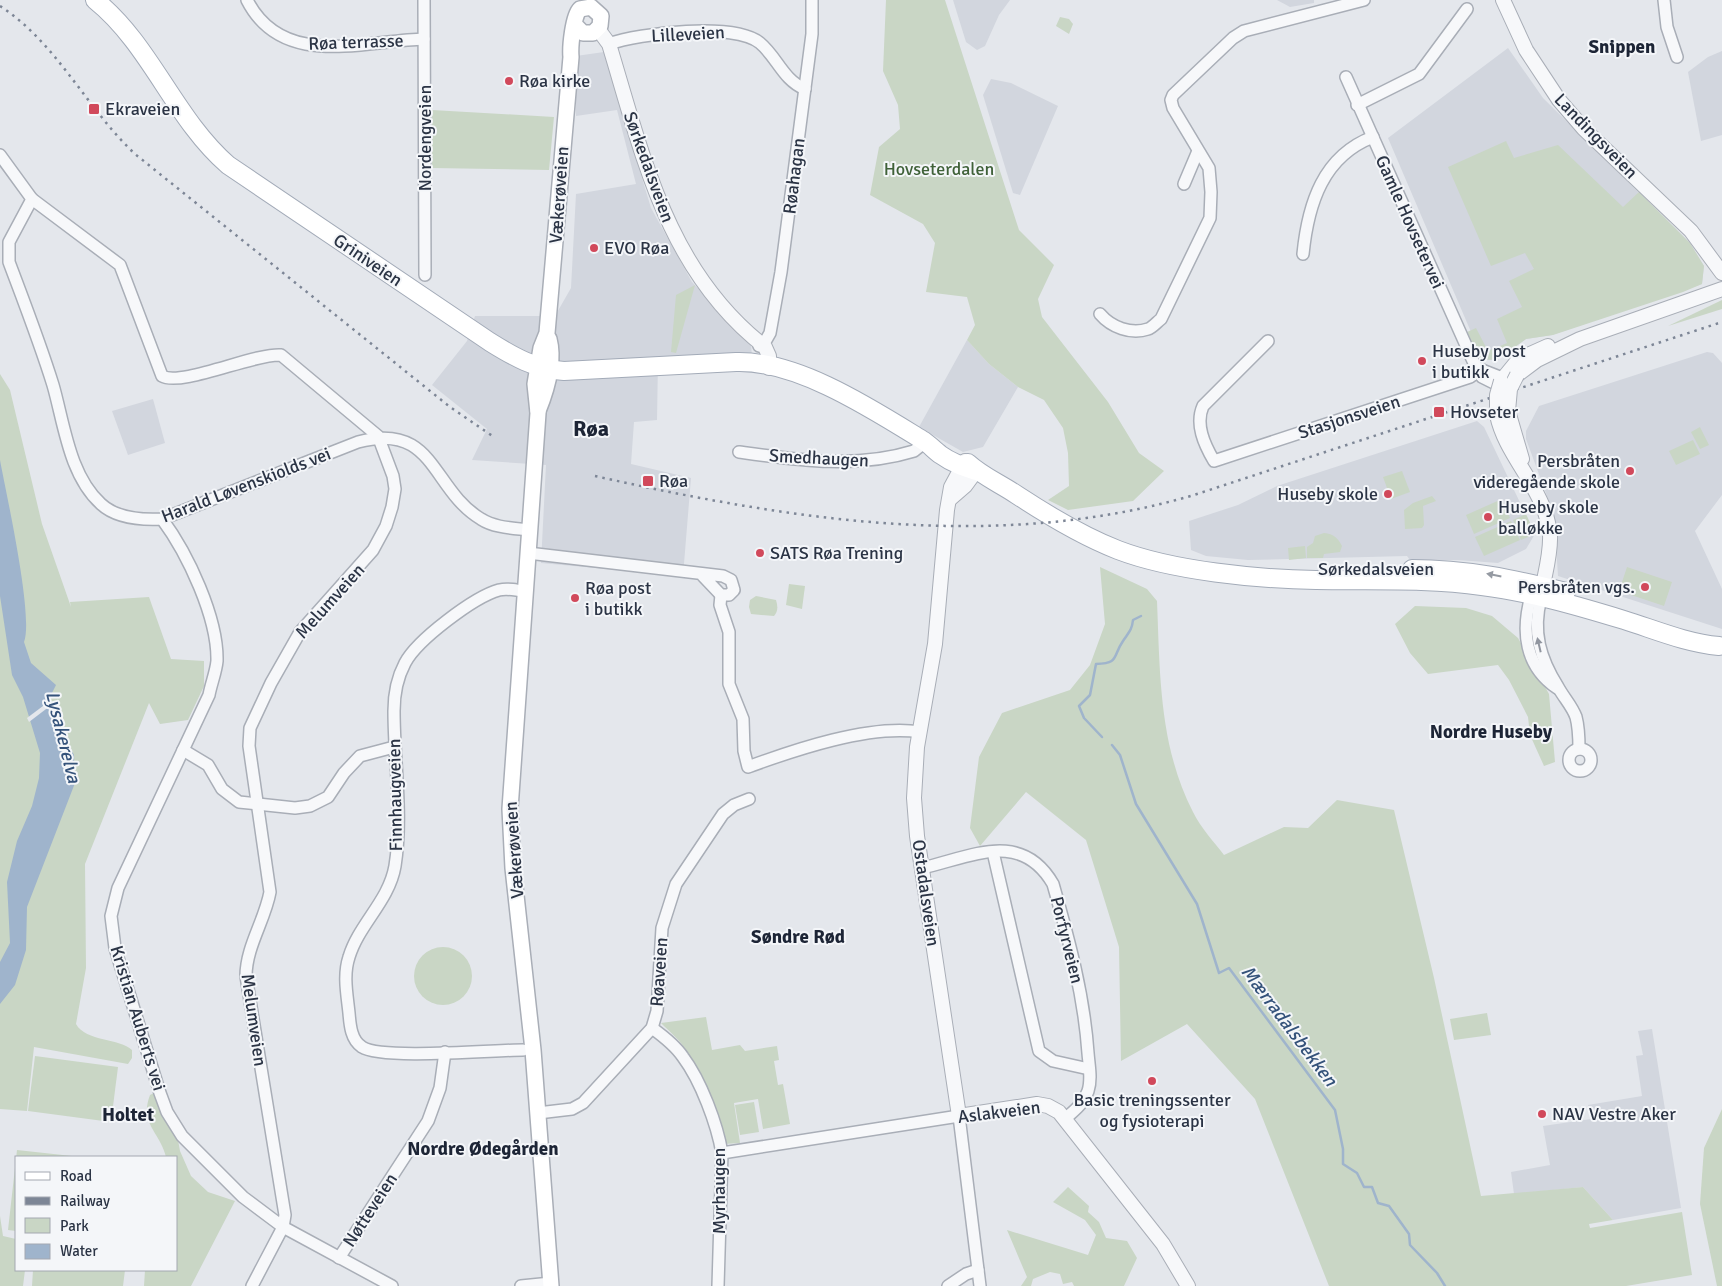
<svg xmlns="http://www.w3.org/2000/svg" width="1722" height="1286" viewBox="0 0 1722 1286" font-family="Signika,sans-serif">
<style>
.built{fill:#d2d6de}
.green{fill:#c9d6c5}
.water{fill:#9fb4cc}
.pier{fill:#e4e7ec}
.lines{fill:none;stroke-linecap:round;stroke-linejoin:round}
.stream{stroke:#9fb4cc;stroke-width:2.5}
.minor-casing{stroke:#a9aeb7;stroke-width:14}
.tertiary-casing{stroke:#a9aeb7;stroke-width:16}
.secondary-casing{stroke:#a9aeb7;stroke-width:18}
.primary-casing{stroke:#a3abb8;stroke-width:20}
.minor{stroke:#f7f8fa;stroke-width:11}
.tertiary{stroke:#f7f8fa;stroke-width:14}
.secondary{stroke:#fff;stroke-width:15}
.primary{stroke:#fff;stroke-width:18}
.rail{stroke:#7d8696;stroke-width:2.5;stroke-dasharray:2.5 5;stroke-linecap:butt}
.tertiary-bridge-casing{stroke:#a9aeb7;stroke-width:16;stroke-linecap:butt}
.tertiary-bridge{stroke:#f7f8fa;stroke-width:14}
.oneway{fill:#959aa2}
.oneway2{fill:#9196a0}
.poi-dot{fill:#d1495b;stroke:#f4f6f9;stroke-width:2}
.labels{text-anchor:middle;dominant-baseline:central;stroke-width:4;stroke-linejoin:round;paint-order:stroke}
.street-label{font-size:18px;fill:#2b3445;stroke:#f4f6f9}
.poi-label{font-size:18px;fill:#2b3445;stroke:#f4f6f9;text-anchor:start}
.park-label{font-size:18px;fill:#3f6138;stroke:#f4f6f9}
.neighbourhood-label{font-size:19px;font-weight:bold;fill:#1d2536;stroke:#f4f6f9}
.water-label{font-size:19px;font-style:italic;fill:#34527a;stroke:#f4f6f9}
.district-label{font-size:22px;font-weight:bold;fill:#1d2536;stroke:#f4f6f9}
</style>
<rect width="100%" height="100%" fill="#e4e7ec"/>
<g class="built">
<polygon points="953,0 1010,0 999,15 985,46 977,50 966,42"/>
<polygon points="1277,0 1314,0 1314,3 1290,7"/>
<polygon points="1508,48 1543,98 1690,243 1704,266 1702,284 1552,335 1526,339 1497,360 1483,360 1388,138"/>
<polygon points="1722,51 1722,135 1701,141 1688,72 1708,57"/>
<polygon points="604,52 651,208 692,282 751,344 752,357 658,361 657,420 634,422 631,464 691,478 683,576 541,563 546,465 472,460 487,429 432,385 467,341 475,316 555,316 571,288 576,194 636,184 617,110 576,116 576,56"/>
<polygon points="991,79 1011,83 1058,106 1020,195 1013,193 983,95"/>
<polygon points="967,340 989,364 1018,387 983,447 963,452 919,427"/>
<polygon points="1707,352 1713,353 1722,363 1722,495 1695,531 1722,589 1722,629 1558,576 1554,515 1526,439 1526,431 1539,406"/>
<polygon points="153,399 165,443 128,455 112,411"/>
<polygon points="1477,421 1484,427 1535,534 1526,549 1498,563 1458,560 1410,560 1407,556 1248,560 1206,556 1191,550 1189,521 1238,505 1277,486"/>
<polygon points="1652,1029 1681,1208 1613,1220 1583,1187 1514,1194 1511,1172 1550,1165 1543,1126 1591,1119 1588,1105 1642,1096 1636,1056 1643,1055 1638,1031"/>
</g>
<g class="green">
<polygon points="886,0 945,0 1019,230 1054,265 1038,299 1042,317 1108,402 1139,453 1164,471 1133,501 1068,510 1048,500 1069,486 1068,453 1063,428 1044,400 1018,387 989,364 967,340 975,325 967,297 926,292 935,243 923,224 870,195 879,147 900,129 898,105 883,71"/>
<polygon points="1060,17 1069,19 1073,24 1069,34 1056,26"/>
<polygon points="432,110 554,117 549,170 432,168"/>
<polygon points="1506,141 1514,158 1558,145 1623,207 1639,192 1690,243 1704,266 1702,284 1683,292 1553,335 1526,339 1497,360 1480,359 1467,332 1476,328 1488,351 1507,343 1497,319 1522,307 1509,281 1534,269 1525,253 1491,266 1448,167"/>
<polygon points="695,285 676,353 671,352 676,295"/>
<polygon points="1722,300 1722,309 1668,326"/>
<path d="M0 374 10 390 42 524 71 607 70 602 149 597 171 659 204 661V686L188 720 160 724 149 703 85 864 86 968 76 1024C86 1042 120 1038 132 1050V1058L128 1064 34 1047 27 1111 0 1109Z"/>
<polygon points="1700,427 1709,445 1700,449 1691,432"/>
<polygon points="1693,440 1700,454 1676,465 1669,451"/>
<polygon points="1402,471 1410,492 1391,499 1383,477"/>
<polygon points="1432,496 1436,501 1423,506 1424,525 1422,528 1405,529 1404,510 1413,503"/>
<polygon points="1502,499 1510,518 1474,534 1466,515"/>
<polygon points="1526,514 1535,534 1521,540 1513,520"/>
<polygon points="1511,521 1520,540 1484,556 1475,537"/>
<path d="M1324 533C1334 534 1338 538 1342 546L1340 552 1324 554 1323 558H1307V547L1313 543 1315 536Z"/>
<polygon points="1305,546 1306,558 1289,560 1288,548"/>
<path d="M1100 567 1147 589 1157 601C1160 673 1159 746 1193 812 1201 828 1214 842 1224 855L1284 827 1308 828 1337 800 1394 810 1434 978 1481 1196 1583 1187 1613 1220 1589 1224 1590 1228 1682 1212 1692 1275 1626 1286H1329L1255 1099 1187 1024 1121 1061 1119 947 1086 840 1026 792 980 846 970 828 979 757 1002 713 1070 690 1090 665 1105 624Z"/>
<polygon points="1627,567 1672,582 1664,606 1619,591"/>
<polygon points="789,584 805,586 802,609 786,605"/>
<path d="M756 596 776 600C778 606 778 612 774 616L751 614 749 607 750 600Z"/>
<polygon points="1415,606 1466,608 1492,616 1518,638 1549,694 1555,762 1544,766 1530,735 1528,717 1509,680 1498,665 1428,674 1410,653 1395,624"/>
<circle cx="443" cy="976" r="29"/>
<polygon points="1487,1013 1491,1035 1454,1040 1450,1019"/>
<path d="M706 1017 712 1050 740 1045 745 1051 777 1046 779 1060 774 1061 778 1085 783 1084 790 1124 763 1129 758 1099 734 1103 740 1143 724 1144C717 1113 705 1078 687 1052 681 1041 670 1032 661 1023Z"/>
<polygon points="35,1056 118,1067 111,1122 28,1111"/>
<path d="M154 1093 178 1140 180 1151 191 1176 208 1192 235 1201 191 1286H144L145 1270H176V1157H166C160 1132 139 1124 150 1095Z"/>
<polygon points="754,1102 759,1132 740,1135 735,1105"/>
<polygon points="1722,1109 1722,1286 1717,1286 1700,1204 1704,1148"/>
<polygon points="17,1150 81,1157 16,1157 16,1231 8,1230"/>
<polygon points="1068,1187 1089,1206 1088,1212 1099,1222 1106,1238 1127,1241 1137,1258 1124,1286 1074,1286 1072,1282 1063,1284 1060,1274 1050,1272 1033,1279 1031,1286 1021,1286 1027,1277 1007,1230 1088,1255 1096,1235 1085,1220 1053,1202"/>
<polygon points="0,1216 3,1236 16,1239 16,1270 25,1270 23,1286 0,1286"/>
<polygon points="33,1270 125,1270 123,1286 32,1286"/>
</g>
<path class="water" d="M0 460C6 493 34 617 24 642L31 663 56 685 47 703 74 755 75 783 27 907 26 950 15 985 0 1004V962L10 943 7 882 17 841 32 806 39 778 40 753 23 697 12 675 0 596Z"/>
<polygon class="pier" points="47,703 50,706 29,722 27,718"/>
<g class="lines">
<g class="stream">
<path d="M1102 737 1084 718 1079 706 1090 695 1096 664C1120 663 1112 657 1123 641 1129 632 1132 630 1133 620L1141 616"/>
<polyline points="1112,745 1120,755 1136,804 1197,904 1219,973 1229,968 1335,1110 1343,1149 1343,1164 1357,1173 1364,1187 1372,1187 1378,1203 1389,1206 1409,1234 1410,1245 1437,1273 1445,1286"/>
</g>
<defs>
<g id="minor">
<path d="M247 0C282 69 362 41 424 39"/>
<polyline points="424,0 425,275"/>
<polyline points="1664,0 1667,27 1677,57"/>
<path d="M609 44C639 33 735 22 760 43 777 57 783 80 805 89"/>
<polyline points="1346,77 1473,361 1482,377 1494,383"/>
<polyline points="1357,105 1419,74 1467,9"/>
<path d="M0 155 32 199 9 242V262C24 302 40 343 53 385 64 423 69 475 101 504 117 519 142 520 162 519L358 442C435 421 431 489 481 519 495 528 513 528 529 530"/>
<polyline points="1184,184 1198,151"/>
<path d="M32 199 120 265 162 376C181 387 255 353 281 355L378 436 393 476 395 489 392 507 386 526 373 550 300 632 271 683 250 728 249 746 270 892C265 920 246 947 246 976L285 1215 283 1227 252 1286"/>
<path d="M1303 254C1308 204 1323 156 1373 137"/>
<path d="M1100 314C1111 327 1131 335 1148 329 1152 328 1157 322 1161 319L1210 218 1211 192 1209 168 1173 108 1171 100 1173 95 1233 38 1244 31 1364 0"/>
<path d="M1268 341 1203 406C1195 424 1204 444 1214 461L1470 377 1481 369"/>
<polyline points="759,346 766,340 770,333 781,272 812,34 812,0"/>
<polyline points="1477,368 1505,379"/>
<path d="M739 452C797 460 856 469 914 451L919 447 923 441"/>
<path d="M162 519C188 554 218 618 217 661 216 672 211 684 209 695L118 888 111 916 115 948 160 1093 167 1112 182 1136 243 1197 283 1227 392 1286"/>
<polyline points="528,553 723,576 731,580 734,590 729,595 721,595 701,574"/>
<path d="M721 595 720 605 729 632V684L743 719 744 751 748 767C794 750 870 724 920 732"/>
<path d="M1531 596C1521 632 1525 666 1557 688"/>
<path d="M1541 598C1532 632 1540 658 1558 687 1564 698 1572 706 1576 717 1579 728 1579 738 1579 749"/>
<circle cx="1580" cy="760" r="11"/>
<polyline points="183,750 208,765 222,789 239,802 295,808 310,806 328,797 344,773 360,756 394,747"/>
<polyline points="993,852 1039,1051 1053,1061 1089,1069"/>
<path d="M922 868C971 857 1021 829 1053 884 1069 940 1084 995 1088 1053 1089 1066 1092 1079 1088 1091 1084 1103 1075 1110 1066 1118"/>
<path d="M652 1028C663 1036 675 1045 683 1057 701 1081 717 1124 722 1153L718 1286"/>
<path d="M523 1050C494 1050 381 1060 362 1047 351 1040 350 1025 349 1013 347 994 343 975 349 957 359 924 389 901 395 866 403 816 394 762 394 711 394 694 397 678 405 663 417 640 474 597 499 590 508 588 517 590 526 592"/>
<polyline points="538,1113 572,1109 583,1103 652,1028 657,1011 662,928 676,884 723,814 734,805 749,799"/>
<polyline points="722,1153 959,1116 980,1286"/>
<polyline points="339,1258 428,1121 440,1088 445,1052"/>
<polyline points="521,1286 551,1283"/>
<polyline points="948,1286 966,1274 978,1270"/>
</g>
<g id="tertiary">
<polyline points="1503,0 1526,50 1559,100 1584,129 1691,231 1722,273"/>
<path d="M598 29 609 44C643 156 667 271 765 347L769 356V368"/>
<polyline points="1517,375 1537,360 1580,339 1722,289"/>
<polyline points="1501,381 1519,359 1548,346"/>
<polyline points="1508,411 1522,459"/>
<path d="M1497 415C1506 458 1546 489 1550 535 1551 556 1544 576 1541 596"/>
<polyline points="965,461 951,487 947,510 935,644 917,747 914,798 917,836 959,1116 1037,1104 1048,1106 1059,1112 1163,1244 1188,1286"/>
<polyline points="950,499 965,486 976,471"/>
</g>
<g id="secondary">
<path d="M538 411C547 389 555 362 549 339"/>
<path d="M551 1286 533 1050 513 868 510 809 538 413 535 384 541 348 547 333 571 57C570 47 573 16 580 9L591 7 601 16 600 26 593 33H583L575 25"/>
</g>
<g id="primary">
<path d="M95 0C151 45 174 118 228 165L490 342C514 357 535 369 564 371L736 362C797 360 872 409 924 441 930 445 935 451 941 455 952 463 964 467 976 471"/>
<path d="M968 463C982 476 1001 484 1017 495 1049 516 1082 536 1118 550 1173 571 1257 579 1316 580 1372 581 1427 578 1482 586 1530 592 1578 606 1624 620 1656 630 1686 643 1719 646"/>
<path d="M1412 569C1466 569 1514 579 1566 592"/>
</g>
</defs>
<use href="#minor" class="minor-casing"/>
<use href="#tertiary" class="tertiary-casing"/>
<use href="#secondary" class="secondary-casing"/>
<use href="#primary" class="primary-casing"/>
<use href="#minor" class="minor"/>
<use href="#tertiary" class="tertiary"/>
<use href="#secondary" class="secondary"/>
<use href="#primary" class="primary"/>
<g class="rail">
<path d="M0 6C57 43 86 108 135 154L450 407 494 437"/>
<path d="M595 476C791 520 997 553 1194 495L1722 322"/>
</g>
<defs>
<g id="tertiary-bridge">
<polyline points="1508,411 1510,389 1517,375"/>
<polyline points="1497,415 1497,395 1501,381"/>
</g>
</defs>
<use href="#tertiary-bridge" class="tertiary-bridge-casing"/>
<use href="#tertiary-bridge" class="tertiary-bridge"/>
</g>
<defs><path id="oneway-solid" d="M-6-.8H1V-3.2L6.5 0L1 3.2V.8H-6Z" transform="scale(1.25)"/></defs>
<use class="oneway" href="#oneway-solid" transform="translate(1494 575) rotate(-169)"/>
<use class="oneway2" href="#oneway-solid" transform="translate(1539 645) rotate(-103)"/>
<g class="poi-dot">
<circle cx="509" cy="81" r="5"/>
<rect x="88" y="103" width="12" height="12" rx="2.5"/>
<circle cx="594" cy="248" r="5"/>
<circle cx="1422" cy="361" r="5"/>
<rect x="1433" y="406" width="12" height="12" rx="2.5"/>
<circle cx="1630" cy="471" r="5"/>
<rect x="642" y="475" width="12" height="12" rx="2.5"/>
<circle cx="1388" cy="494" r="5"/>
<circle cx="1488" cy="517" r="5"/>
<circle cx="760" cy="553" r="5"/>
<circle cx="1645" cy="587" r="5"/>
<circle cx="575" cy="598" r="5"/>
<circle cx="1152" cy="1081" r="5"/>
<circle cx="1542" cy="1114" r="5"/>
</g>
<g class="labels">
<g class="street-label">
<text transform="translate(688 34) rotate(-3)">Lilleveien</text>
<text transform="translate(356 42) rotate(-2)">Røa terrasse</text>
<text transform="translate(1596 136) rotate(46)">Landingsveien</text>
<text transform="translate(425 138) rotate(-90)">Nordengveien</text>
<text transform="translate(649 167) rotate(70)">Sørkedalsveien</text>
<text transform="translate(794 176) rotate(-83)">Røahagan</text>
<text transform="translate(559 195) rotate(-86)">Vækerøveien</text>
<text transform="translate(1410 222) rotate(66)">Gamle Hovsetervei</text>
<text transform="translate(368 260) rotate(34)">Griniveien</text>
<text transform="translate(1349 417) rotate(-18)">Stasjonsveien</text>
<text transform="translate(819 458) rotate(3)">Smedhaugen</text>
<text transform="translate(246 485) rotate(-21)">Harald Løvenskiolds vei</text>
<text x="1376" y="569">Sørkedalsveien</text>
<text transform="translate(330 601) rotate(-48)">Melumveien</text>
<text transform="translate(395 795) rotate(-91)">Finnhaugveien</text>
<text transform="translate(514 850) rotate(-94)">Vækerøveien</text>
<text transform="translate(926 893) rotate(82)">Ostadalsveien</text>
<text transform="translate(1067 940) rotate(76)">Porfyrveien</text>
<text transform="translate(659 972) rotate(-86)">Røaveien</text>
<text transform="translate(138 1018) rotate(73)">Kristian Auberts vei</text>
<text transform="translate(254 1020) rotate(82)">Melumveien</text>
<text transform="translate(999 1112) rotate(-7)">Aslakveien</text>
<text transform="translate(719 1191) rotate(-90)">Myrhaugen</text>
<text transform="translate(370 1210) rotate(-57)">Nøtteveien</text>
</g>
<g class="poi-label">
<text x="519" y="81">Røa kirke</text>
<text x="105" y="109">Ekraveien</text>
<text x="604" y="248">EVO Røa</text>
<text x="1432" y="351">Huseby post<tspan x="1432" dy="21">i butikk</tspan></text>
<text x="1450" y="412">Hovseter</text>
<text x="1620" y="461" text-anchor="end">Persbråten<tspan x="1620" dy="21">videregående skole</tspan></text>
<text x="659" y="481">Røa</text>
<text x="1378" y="494" text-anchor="end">Huseby skole</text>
<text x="1498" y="507">Huseby skole<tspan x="1498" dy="21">balløkke</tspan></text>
<text x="770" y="553">SATS Røa Trening</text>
<text x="1635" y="587" text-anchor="end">Persbråten vgs.</text>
<text x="585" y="588">Røa post<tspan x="585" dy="21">i butikk</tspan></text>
<text x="1152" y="1100" text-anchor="middle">Basic treningssenter<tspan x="1152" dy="21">og fysioterapi</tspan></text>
<text x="1552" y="1114">NAV Vestre Aker</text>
</g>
<g class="park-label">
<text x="939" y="169">Hovseterdalen</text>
</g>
<g class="neighbourhood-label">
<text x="1622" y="47">Snippen</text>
<text x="1491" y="732">Nordre Huseby</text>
<text x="798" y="937">Søndre Rød</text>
<text x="128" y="1115">Holtet</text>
<text x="483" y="1149">Nordre Ødegården</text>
</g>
<g class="water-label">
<text transform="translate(63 737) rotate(76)">Lysakerelva</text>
<text transform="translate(1289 1026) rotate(53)">Mærradalsbekken</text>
</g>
<g class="district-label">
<text x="591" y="428">Røa</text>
</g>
</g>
<rect x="15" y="1156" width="162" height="115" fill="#f4f6f9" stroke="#a4a8b1"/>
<rect x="25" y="1172" width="25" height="8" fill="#ffffff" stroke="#a4a8b1"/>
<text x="60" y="1181" font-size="15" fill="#2b3445">Road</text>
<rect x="25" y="1197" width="25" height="8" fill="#7d8696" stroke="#a4a8b1"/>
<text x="60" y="1206" font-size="15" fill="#2b3445">Railway</text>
<rect x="25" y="1218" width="25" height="15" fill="#c9d6c5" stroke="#a4a8b1"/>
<text x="60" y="1231" font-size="15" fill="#2b3445">Park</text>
<rect x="25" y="1244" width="25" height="15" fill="#9fb4cc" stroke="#a4a8b1"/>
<text x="60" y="1256" font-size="15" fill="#2b3445">Water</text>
</svg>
